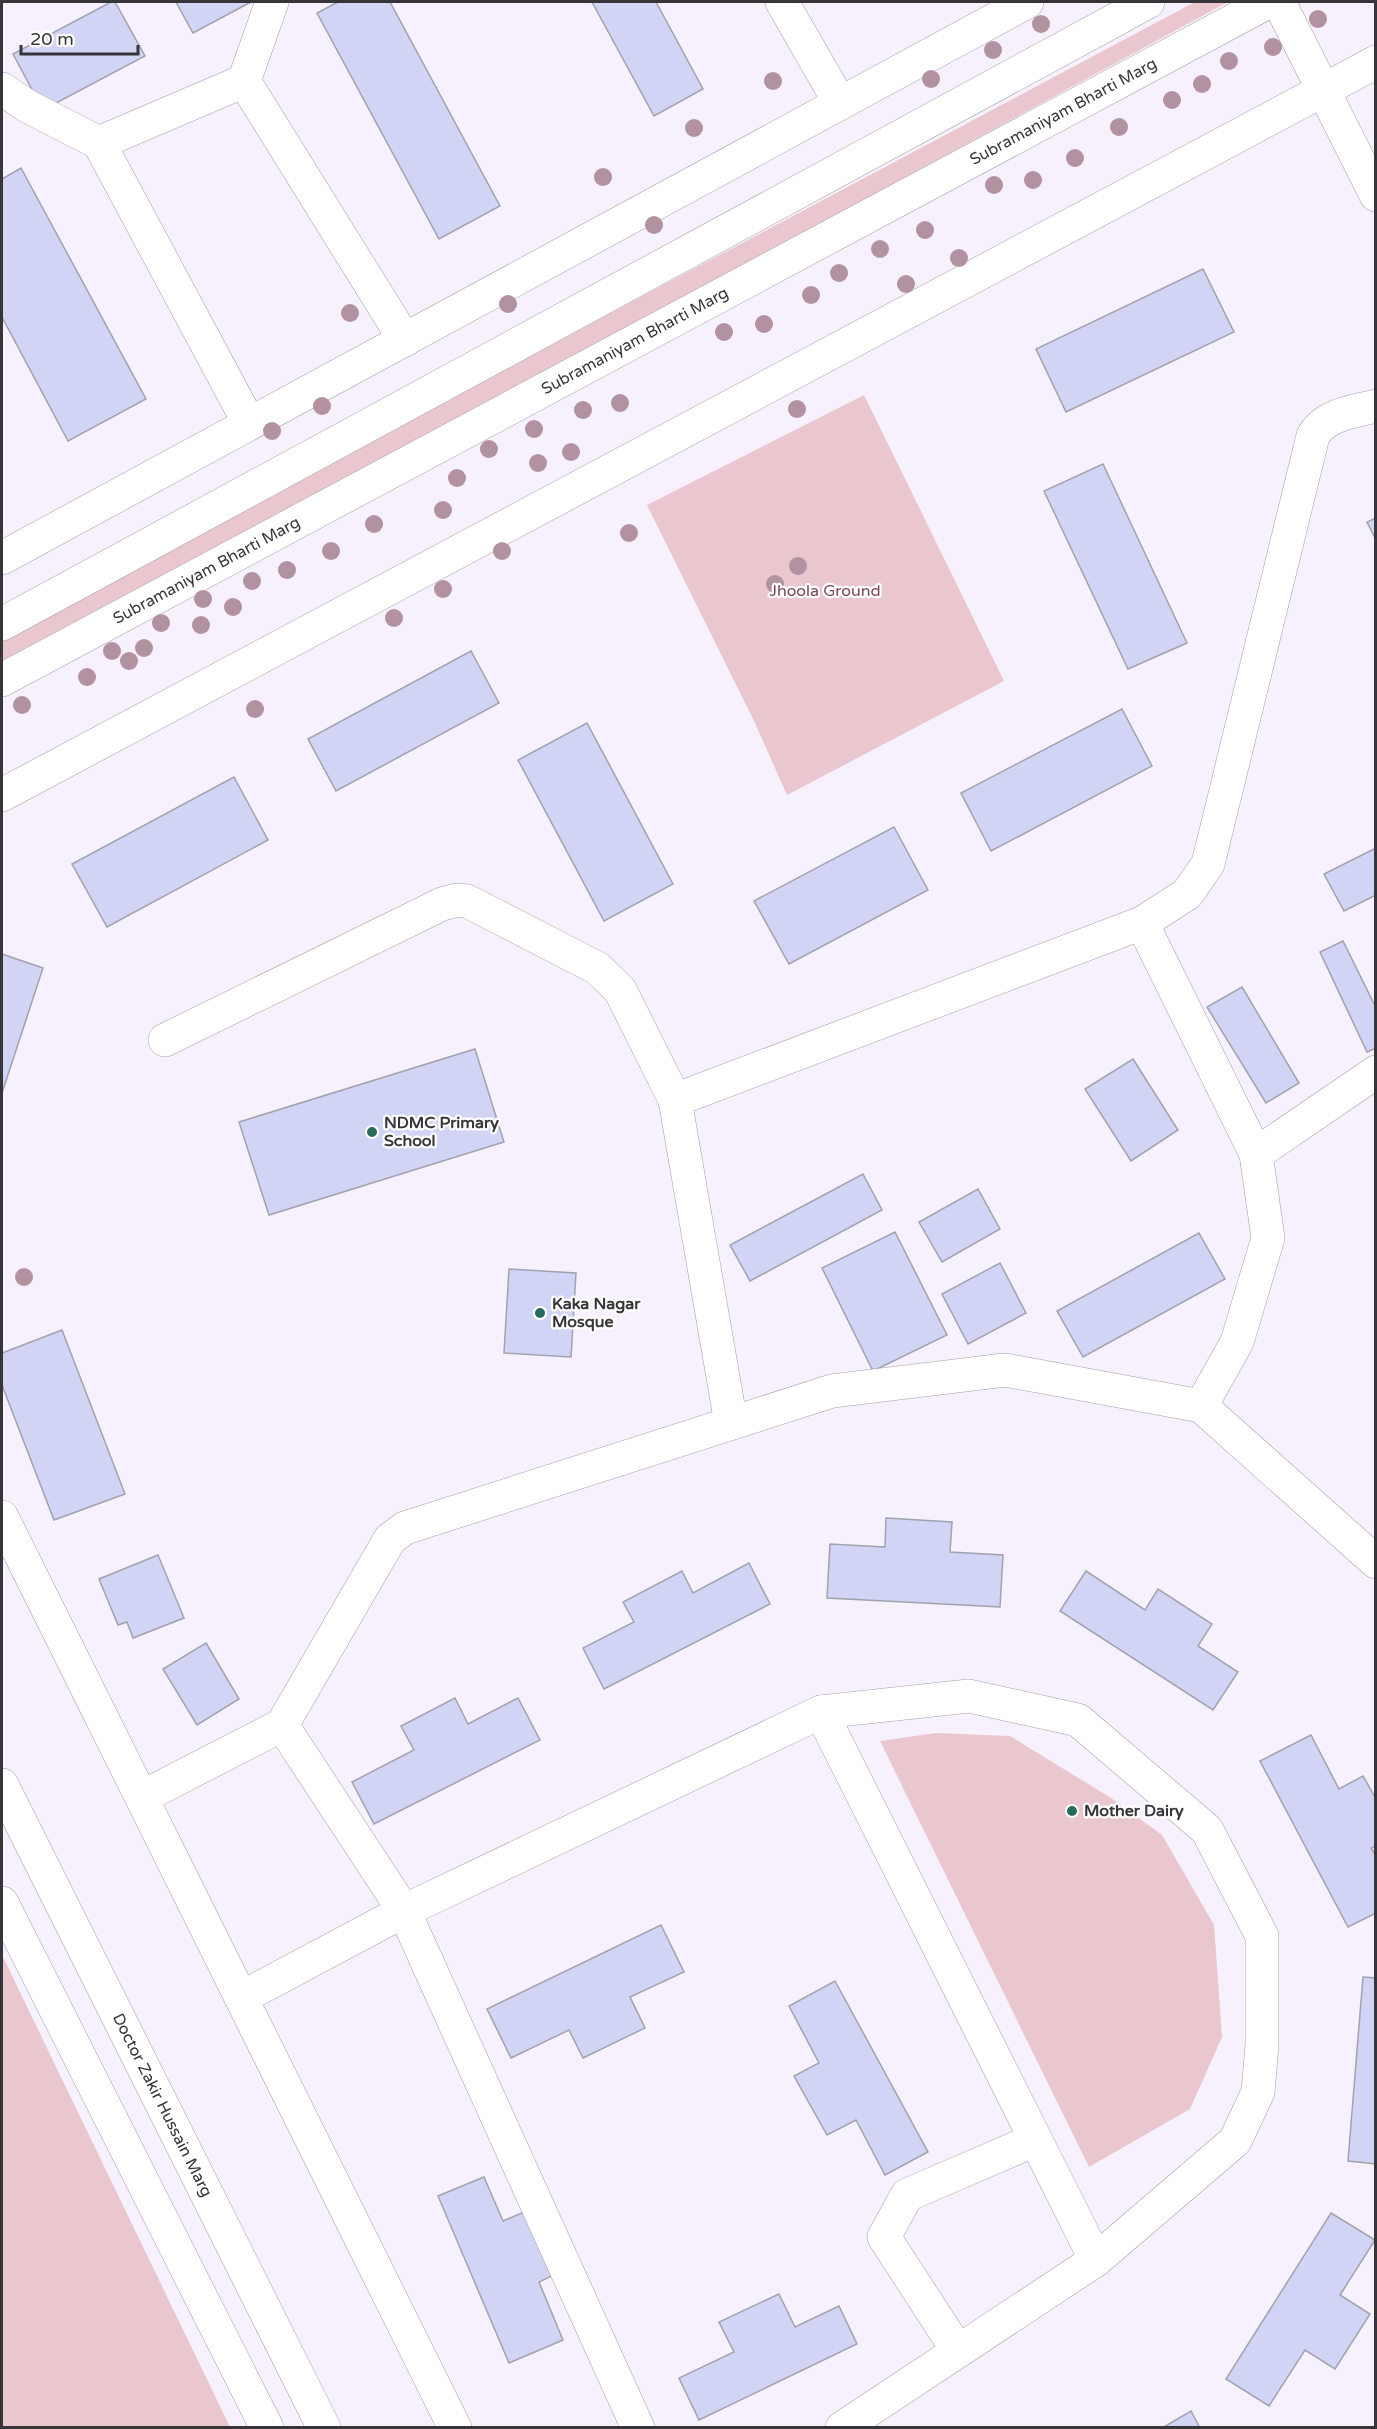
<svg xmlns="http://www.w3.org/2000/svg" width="1377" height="2429" viewBox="0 0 1377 2429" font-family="'Varela Round',sans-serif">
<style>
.green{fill:#eac6ce}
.building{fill:#d2d4f5;stroke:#a1a2ad;stroke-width:1.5}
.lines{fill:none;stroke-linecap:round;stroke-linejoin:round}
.minor-casing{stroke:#a49ea9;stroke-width:34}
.major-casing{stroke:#a49ea9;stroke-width:34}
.minor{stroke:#fff;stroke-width:33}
.major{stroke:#fff;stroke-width:33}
.tree{fill:#b292a0}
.poi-dot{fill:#276b5d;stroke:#fff;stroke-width:2}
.labels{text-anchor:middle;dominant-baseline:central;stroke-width:4.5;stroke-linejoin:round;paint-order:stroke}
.street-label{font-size:16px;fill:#373539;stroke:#fff}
.park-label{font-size:16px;fill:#7a4454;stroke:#fff}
.poi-label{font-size:16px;font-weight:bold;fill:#373539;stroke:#fff;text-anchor:start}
</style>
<rect width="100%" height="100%" fill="#f6f1fc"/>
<g class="green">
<polygon points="1195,2 1228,2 730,272 2,661 2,637"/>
<polygon points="864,395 1004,681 787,795 755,723 647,505"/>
<polygon points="936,1733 1010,1736 1111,1798 1162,1835 1214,1925 1222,2037 1190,2109 1089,2167 880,1741"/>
<polygon points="2,1955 230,2427 2,2427"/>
</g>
<g class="building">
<polygon points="111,2 115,2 145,56 43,110 13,54"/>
<polygon points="176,2 251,2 193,33"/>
<polygon points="338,2 390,2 500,206 439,239 317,13"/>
<polygon points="592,2 656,2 703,89 654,116"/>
<polygon points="21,168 146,399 68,441 2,317 2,179"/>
<polygon points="1203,269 1234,332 1066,412 1036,349"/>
<polygon points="1103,464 1187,643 1128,669 1044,491"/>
<polygon points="1376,518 1376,540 1367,522"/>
<polygon points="471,651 499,703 336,791 308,739"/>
<polygon points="1122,709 1152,766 991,851 961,793"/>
<polygon points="587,723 673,884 604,921 518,760"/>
<polygon points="234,777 268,840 107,927 72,864"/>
<polygon points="894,827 928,890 789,964 754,901"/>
<polygon points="1376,848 1376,895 1344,911 1324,874"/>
<polygon points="1343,941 1376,1008 1376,1048 1367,1052 1320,952"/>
<polygon points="2,954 43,968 2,1093"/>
<polygon points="1242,987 1299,1083 1266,1103 1207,1007"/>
<polygon points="475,1049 504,1142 269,1215 239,1122"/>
<polygon points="1133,1059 1178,1130 1131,1161 1085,1089"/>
<polygon points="863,1174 882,1210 750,1281 730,1245"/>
<polygon points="978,1189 1000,1229 942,1262 919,1222"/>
<polygon points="895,1232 947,1335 873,1371 822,1268"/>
<polygon points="1199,1233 1225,1279 1083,1357 1057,1311"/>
<polygon points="1000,1263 1026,1313 968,1344 942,1294"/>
<polygon points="509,1269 576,1273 571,1357 504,1353"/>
<polygon points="62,1330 125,1494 54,1520 2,1385 2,1353"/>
<polygon points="886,1518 952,1522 950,1552 1003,1555 1000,1607 827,1598 830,1544 885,1547"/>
<polygon points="158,1555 184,1618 133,1638 127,1622 118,1625 99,1579"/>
<polygon points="749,1563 770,1604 604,1689 583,1648 634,1622 623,1602 682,1571 693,1593"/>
<polygon points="1086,1571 1145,1610 1158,1589 1212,1624 1198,1646 1238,1672 1213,1710 1060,1611"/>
<polygon points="206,1643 239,1699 197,1725 163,1669"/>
<polygon points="455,1698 468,1724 518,1698 540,1740 374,1824 352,1782 414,1750 401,1726"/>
<polygon points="1311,1735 1339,1789 1363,1776 1376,1799 1376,1846 1371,1848 1376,1856 1376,1913 1348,1927 1260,1761"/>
<polygon points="661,1925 684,1972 630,1997 645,2028 583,2058 569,2030 511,2058 487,2009"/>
<polygon points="1363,1977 1376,1978 1376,2164 1348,2161"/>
<polygon points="835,1981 928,2152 885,2175 856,2120 827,2135 794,2076 819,2063 789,2006"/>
<polygon points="484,2177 503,2221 536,2207 562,2271 539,2282 563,2340 509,2363 438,2196"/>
<polygon points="1331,2213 1375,2240 1340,2295 1370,2314 1335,2369 1305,2350 1269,2406 1226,2379"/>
<polygon points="779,2294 795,2327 839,2306 857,2344 699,2420 679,2378 734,2352 719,2322"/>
<polygon points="1191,2411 1200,2428 1162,2428"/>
</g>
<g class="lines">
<defs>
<g id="minor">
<polyline points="782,2 840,103"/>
<polyline points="1279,2 1376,195"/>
<polyline points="244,81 272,2"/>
<polyline points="2,89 27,106 99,143"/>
<polyline points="249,423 99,143 244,81 405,340"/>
<polyline points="2,558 1027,2"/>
<polyline points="2,795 1376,62"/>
<polyline points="1142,923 1256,1154 1268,1238 1237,1342 1201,1406"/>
<path d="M165 1040 442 904 457 900 467 901 597 968 620 990 675 1100 1142 923 1187 894 1208 864 1313 436C1325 414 1353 412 1376 406"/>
<polyline points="675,1100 731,1423"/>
<polyline points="1256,1154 1376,1072"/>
<polyline points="2,1517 455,2428"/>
<polyline points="821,1712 1096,2260"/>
<polyline points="282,1725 390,1539 405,1528 832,1391 1005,1370 1201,1406 1376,1562"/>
<polyline points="142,1797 282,1725 404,1911 638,2428"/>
<polyline points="241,1998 404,1911 821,1712 969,1696 1078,1720 1207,1830 1262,1936 1262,2045 1258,2092 1235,2141 1096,2260 842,2428"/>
<polyline points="958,2351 884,2237 907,2195 1035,2140"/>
</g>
<g id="major">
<polyline points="2,624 1148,2"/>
<path id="s1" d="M2 680 1268 2"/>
<path id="s2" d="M2 1785 324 2428"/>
<polyline points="2,1903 267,2428"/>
</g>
</defs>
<use href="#minor" class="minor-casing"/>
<use href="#major" class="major-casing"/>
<use href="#minor" class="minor"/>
<use href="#major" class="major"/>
</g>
<g class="tree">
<circle cx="1318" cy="19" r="9"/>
<circle cx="1041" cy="24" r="9"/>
<circle cx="1273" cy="47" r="9"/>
<circle cx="993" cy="50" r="9"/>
<circle cx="1229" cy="61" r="9"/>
<circle cx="931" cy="79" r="9"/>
<circle cx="773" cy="81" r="9"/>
<circle cx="1202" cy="84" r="9"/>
<circle cx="1172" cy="100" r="9"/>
<circle cx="1119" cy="127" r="9"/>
<circle cx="694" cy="128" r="9"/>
<circle cx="1075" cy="158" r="9"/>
<circle cx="603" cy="177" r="9"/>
<circle cx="1033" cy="180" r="9"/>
<circle cx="994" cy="185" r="9"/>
<circle cx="654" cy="225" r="9"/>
<circle cx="925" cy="230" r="9"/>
<circle cx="880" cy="249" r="9"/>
<circle cx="959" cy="258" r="9"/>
<circle cx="839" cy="273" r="9"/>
<circle cx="906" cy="284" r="9"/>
<circle cx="811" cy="295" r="9"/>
<circle cx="508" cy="304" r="9"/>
<circle cx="350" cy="313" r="9"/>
<circle cx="764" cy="324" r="9"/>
<circle cx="724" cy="332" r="9"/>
<circle cx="620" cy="403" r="9"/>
<circle cx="322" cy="406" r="9"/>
<circle cx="797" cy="409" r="9"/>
<circle cx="583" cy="410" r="9"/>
<circle cx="534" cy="429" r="9"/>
<circle cx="272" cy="431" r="9"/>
<circle cx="489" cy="449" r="9"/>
<circle cx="571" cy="452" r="9"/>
<circle cx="538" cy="463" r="9"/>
<circle cx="457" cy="478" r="9"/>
<circle cx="443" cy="510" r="9"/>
<circle cx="374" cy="524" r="9"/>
<circle cx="629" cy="533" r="9"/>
<circle cx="331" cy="551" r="9"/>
<circle cx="502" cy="551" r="9"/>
<circle cx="798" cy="566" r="9"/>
<circle cx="287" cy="570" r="9"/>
<circle cx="252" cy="581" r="9"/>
<circle cx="775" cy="584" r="9"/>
<circle cx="443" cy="589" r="9"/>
<circle cx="203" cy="599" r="9"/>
<circle cx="233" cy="607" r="9"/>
<circle cx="394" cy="618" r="9"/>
<circle cx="161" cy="623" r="9"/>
<circle cx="201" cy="625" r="9"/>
<circle cx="144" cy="648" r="9"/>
<circle cx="112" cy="651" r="9"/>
<circle cx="129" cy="661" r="9"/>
<circle cx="87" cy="677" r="9"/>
<circle cx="22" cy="705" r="9"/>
<circle cx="255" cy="709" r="9"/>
<circle cx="24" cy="1277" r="9"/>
</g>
<g class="poi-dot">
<circle cx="372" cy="1132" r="6"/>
<circle cx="540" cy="1313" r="6"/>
<circle cx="1072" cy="1811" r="6"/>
</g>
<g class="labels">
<g class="street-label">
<text stroke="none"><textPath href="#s1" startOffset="1204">Subramaniyam Bharti Marg</textPath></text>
<text stroke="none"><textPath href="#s1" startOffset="718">Subramaniyam Bharti Marg</textPath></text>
<text stroke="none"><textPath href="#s1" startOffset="232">Subramaniyam Bharti Marg</textPath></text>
<text stroke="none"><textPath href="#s2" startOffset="358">Doctor Zakir Hussain Marg</textPath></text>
</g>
<g class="park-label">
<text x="825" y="591">Jhoola Ground</text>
</g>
<g class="poi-label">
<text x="384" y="1123">NDMC Primary<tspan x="384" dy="18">School</tspan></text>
<text x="552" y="1304">Kaka Nagar<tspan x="552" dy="18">Mosque</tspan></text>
<text x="1084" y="1811">Mother Dairy</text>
</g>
</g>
<rect width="1377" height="2429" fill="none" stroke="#373539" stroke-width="6"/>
<path d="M21 45v9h117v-9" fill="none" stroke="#373539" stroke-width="3"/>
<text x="30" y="45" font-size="18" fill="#373539" stroke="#ffffff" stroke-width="4.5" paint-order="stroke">20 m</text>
</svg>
